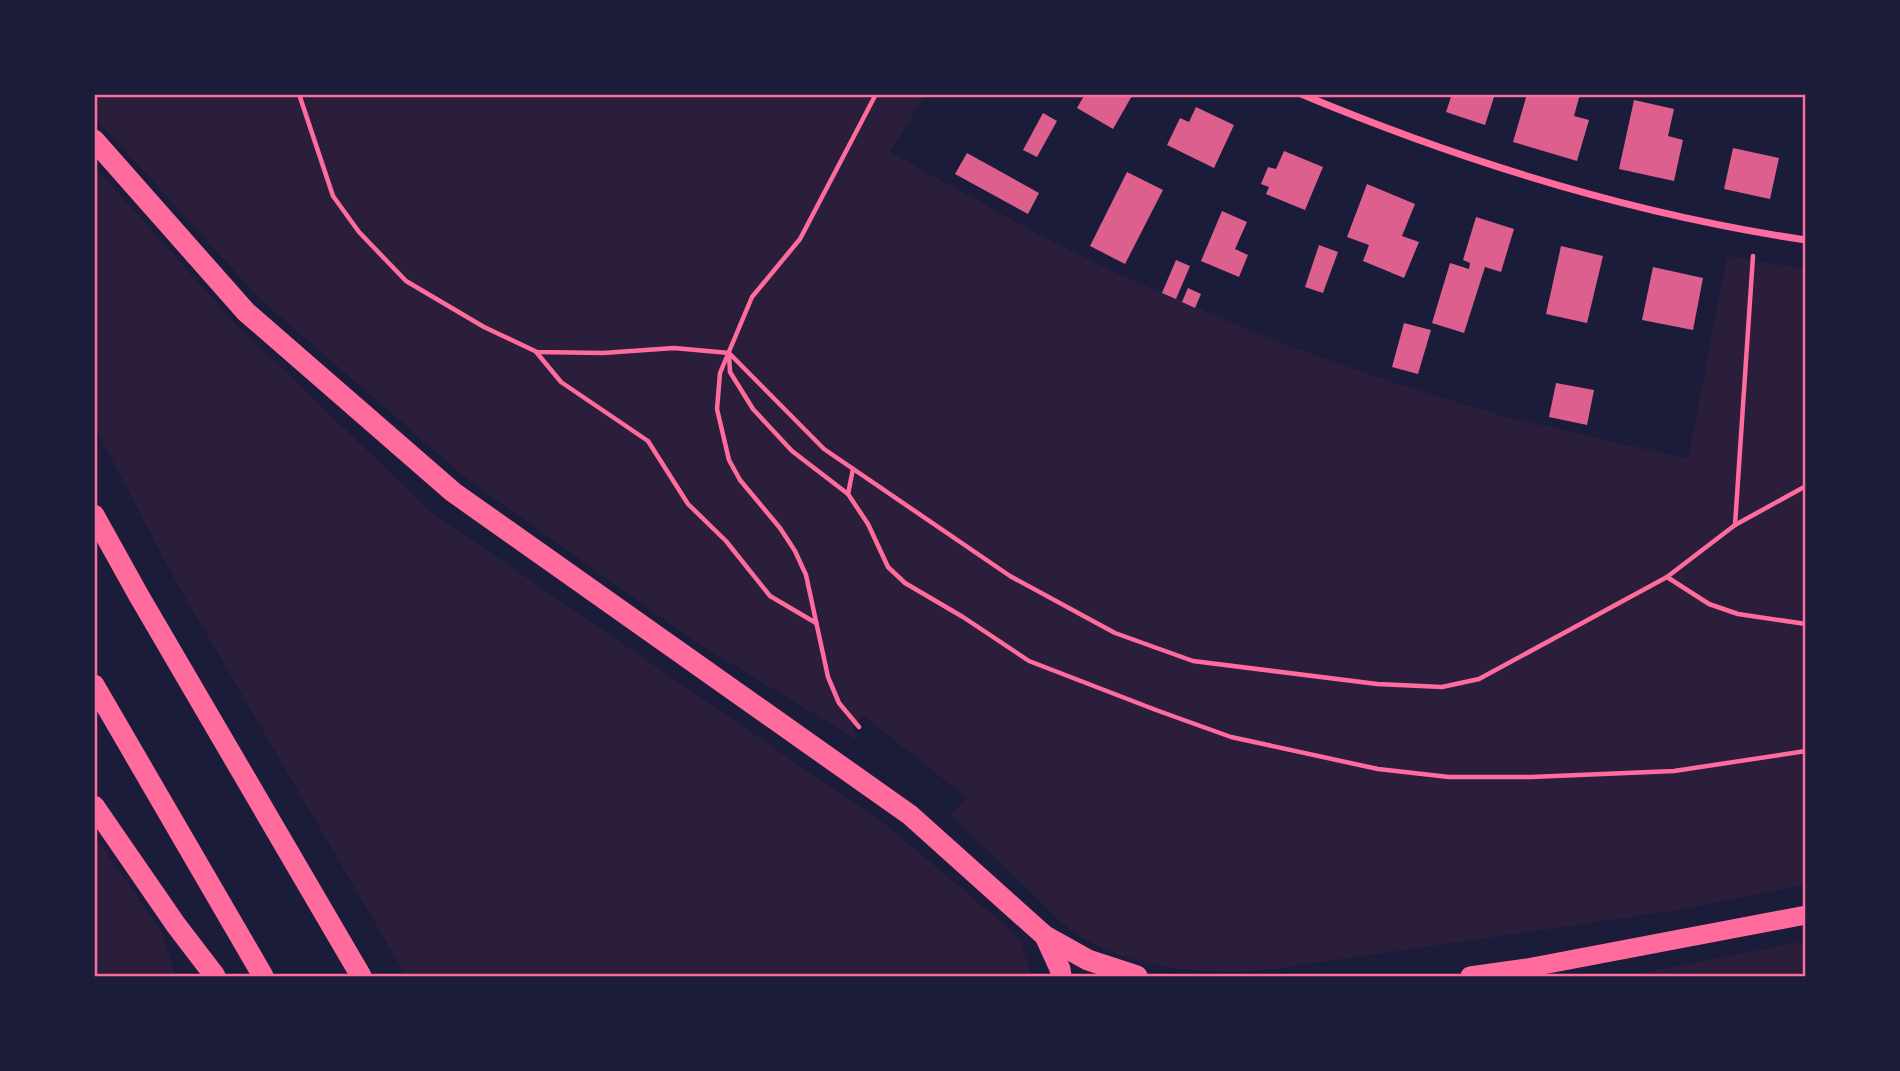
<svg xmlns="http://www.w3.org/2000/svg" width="1900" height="1071" viewBox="0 0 1900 1071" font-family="Barlow,sans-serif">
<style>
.green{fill:#2a1e3b}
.building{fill:#dd5f8e}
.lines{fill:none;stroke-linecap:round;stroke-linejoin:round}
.path{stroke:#ff6b9d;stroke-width:4.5}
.minor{stroke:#ff6b9d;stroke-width:7}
.trunk{stroke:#ff6b9d;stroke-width:19}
.motorway{stroke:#ff6b9d;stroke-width:21}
.neatline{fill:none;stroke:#ff6b9d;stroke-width:2.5}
</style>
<rect width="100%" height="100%" fill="#1b1b3a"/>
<g class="green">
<path d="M94 95H925L890 152 1045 238 1119 274 1276 341 1388 381 1503 416 1688 459 1727 256 1805 269V885L1679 910 1266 970C1198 975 1124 969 1067 927 1053 916 1041 902 1028 890 1003 865 977 840 951 815L966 797 864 716 853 726 857 740 691 639 466 478 259 298 98 121 95 116Z"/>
<polygon points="95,167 230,318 431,512 886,825 1004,924 1019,939 1032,976 406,976 175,580 95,427"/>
<polygon points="95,836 163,934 176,976 95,976"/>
<polygon points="1805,941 1805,972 1785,976 1627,976"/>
</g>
<g class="building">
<polygon points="1085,94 1133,94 1113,129 1077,108"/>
<polygon points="1452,94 1495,94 1485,125 1446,112"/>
<polygon points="1527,94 1580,94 1574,116 1589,120 1577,161 1513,142"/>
<polygon points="1634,100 1674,109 1668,136 1683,140 1674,181 1619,169"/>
<polygon points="1196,107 1234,125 1214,168 1167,145 1180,118 1189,122"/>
<polygon points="1043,113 1057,121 1037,157 1023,150"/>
<polygon points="1733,148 1779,158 1770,199 1724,189"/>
<polygon points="1284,151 1323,167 1305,210 1266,194 1269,187 1261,184 1268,167 1276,169"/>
<polygon points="967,153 1039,193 1028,214 955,174"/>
<polygon points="1127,172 1163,190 1125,264 1090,246"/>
<polygon points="1367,184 1415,204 1402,236 1419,242 1404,278 1363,261 1369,245 1347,237"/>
<polygon points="1222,211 1247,222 1235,249 1248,255 1239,277 1201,261"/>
<polygon points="1476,217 1514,229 1501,272 1485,267 1464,333 1432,323 1450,263 1469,269 1470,263 1463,260"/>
<polygon points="1319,245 1338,252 1323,293 1305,287"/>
<polygon points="1561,246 1603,256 1587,323 1546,314"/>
<polygon points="1176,260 1190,266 1176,299 1162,293"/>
<polygon points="1653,267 1703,278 1693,330 1642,320"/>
<polygon points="1188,288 1201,294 1195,308 1182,302"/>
<polygon points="1404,323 1431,330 1418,374 1392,367"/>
<polygon points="1556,383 1594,390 1587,425 1549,417"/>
</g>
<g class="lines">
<g class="path">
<polyline points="299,94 333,196 359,232 406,281 484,327 537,352 603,353 674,348 729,353 824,449 1010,576 1115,633 1193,661 1377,684 1442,687 1479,679 1667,577 1735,525 1753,256"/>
<polyline points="537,353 561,382 648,441 688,504 726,541 770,596 816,623"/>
<polyline points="729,355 730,372 753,409 792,451 848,494 868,524 888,567 905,583 963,617 1029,661 1156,710 1231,737 1378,769 1449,777 1531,777 1674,771 1806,751"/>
<polyline points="848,494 853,469"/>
<polyline points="1735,525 1806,486"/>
<polyline points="1667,577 1709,604 1738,614 1806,624"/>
<polyline points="859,727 839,703 828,677 806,575 795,551 780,528 740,480 729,460 717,409 720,373 752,297 800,239 876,94"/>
</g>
<path class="minor" d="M1301 94C1464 162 1631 214 1806 240"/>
<polyline class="trunk" points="1470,976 1527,968 1806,915"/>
<g class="motorway">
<polyline points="94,140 246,312 453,492 910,815 1045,936 1088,960 1137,976"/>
<polyline points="94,515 139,596 361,976"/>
<polyline points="94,685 263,976"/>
<polyline points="94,806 176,925 215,976"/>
<polyline points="1045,936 1060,969 1061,976"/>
</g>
</g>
<rect width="1900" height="1071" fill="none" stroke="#1b1b3a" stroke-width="192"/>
<rect x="96" y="96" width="1708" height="879" class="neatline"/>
</svg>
